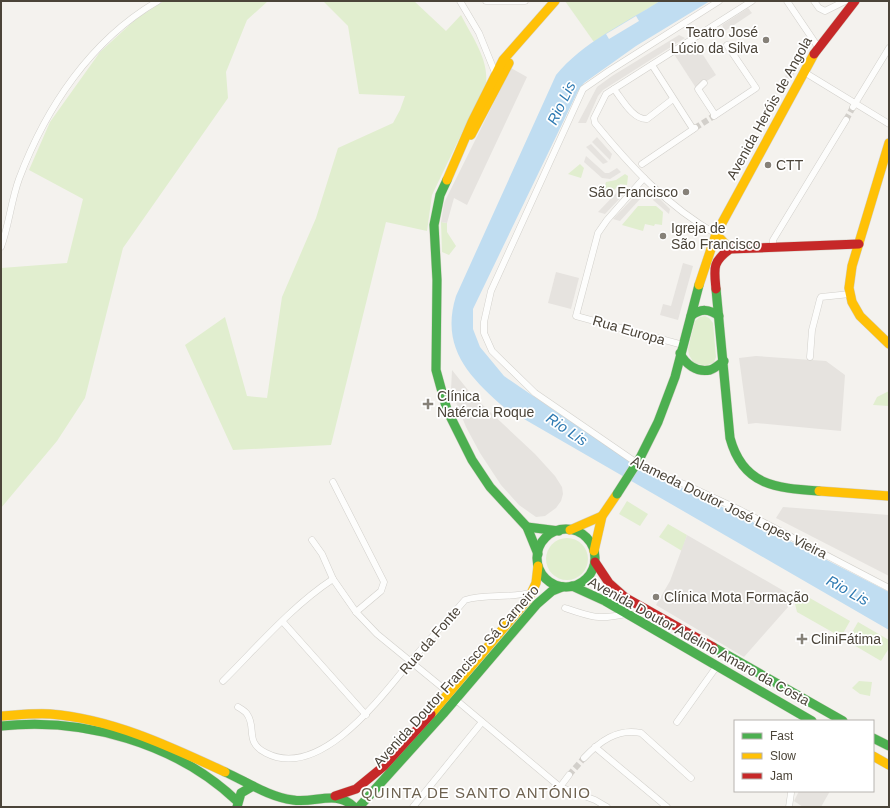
<svg xmlns="http://www.w3.org/2000/svg" width="890" height="808" viewBox="0 0 890 808" font-family="Arial,sans-serif">
<style>
.green{fill:#e1eecf}
.parking{fill:#e6e3df}
.water{fill:#c0ddf1}
.pier{fill:#f4f2ee}
.lines{fill:none;stroke-linecap:round;stroke-linejoin:round}
.street-tunnel{stroke:#d2cfca;stroke-width:6;stroke-dasharray:6 3;stroke-linecap:butt}
.street-casing{stroke:#d2d0cb;stroke-width:7}
.fast-casing{stroke:#d3cfc5;stroke-width:10}
.slow-casing{stroke:#d3cfc5;stroke-width:10}
.jam-casing{stroke:#d3cfc5;stroke-width:10}
.street{stroke:#fdfdfc;stroke-width:6}
.fast{stroke:#4caf50;stroke-width:9}
.slow{stroke:#ffc107;stroke-width:9}
.jam{stroke:#c62828;stroke-width:9}
.fast-bridge-casing{stroke:#d3cfc5;stroke-width:10;stroke-linecap:butt}
.fast-bridge{stroke:#4caf50;stroke-width:9}
.poi-dot{fill:#868178;stroke:#fff;stroke-width:1.5}
.labels{text-anchor:middle;dominant-baseline:central;stroke-width:3.5;stroke-linejoin:round;paint-order:stroke}
.poi-label{font-size:14px;fill:#4b4439;stroke:#fff;text-anchor:start}
.street-label{font-size:14px;fill:#4b4439;stroke:#fff}
.water-label{font-size:15px;font-style:italic;fill:#2e7ab2;stroke:#fff}
.neighbourhood-label{font-size:15px;letter-spacing:1px;fill:#6e6250;stroke:#fff}
</style>
<rect width="100%" height="100%" fill="#f4f2ee"/>
<g class="green">
<polygon points="164,1 268,1 247,20 226,72 228,98 123,248 85,398 57,441 1,508 1,268 67,263 83,199 29,170 50,122 100,52 136,19"/>
<path d="M323 1H414L446 31 461 15C471 35 489 59 486 83L432 195 427 231 386 222 331 445 233 450 185 345 225 317 247 396 267 398 282 297 316 218 338 148 393 123 400 110 405 96 359 94 348 26Z"/>
<polygon points="565,1 660,1 594,42"/>
<polygon points="580,164 584,168 581,178 568,174"/>
<polygon points="625,174 628,176 627,185 620,184 608,196 602,196 606,182 616,180"/>
<polygon points="638,206 656,206 663,212 662,225 655,224 654,226 645,224 643,231 622,225"/>
<polygon points="441,222 447,223 447,232 456,246 449,255 442,252"/>
<polygon points="705,316 709,318 713,323 716,357 714,362 706,366 694,363 689,355 688,349 695,321 700,317"/>
<polygon points="889,391 889,406 873,405 877,397"/>
<polygon points="627,501 648,514 640,526 619,514"/>
<polygon points="668,524 687,535 682,551 659,537"/>
<circle cx="567" cy="559" r="21"/>
<polygon points="801,593 850,621 841,637 797,612 795,604"/>
<polygon points="858,622 889,640 889,648 881,661 847,641"/>
<polygon points="859,681 872,682 870,696 860,694 852,688"/>
</g>
<g class="parking">
<polygon points="748,8 752,13 725,31 722,25"/>
<polygon points="679,35 685,38 603,90 598,96 586,123 578,123 597,87 612,76"/>
<polygon points="694,41 716,75 696,88 674,54"/>
<polygon points="792,63 799,64 791,80 785,77"/>
<polygon points="511,68 527,77 467,205 454,198 447,223 441,222 444,203"/>
<polygon points="597,137 612,154 610,160 592,142"/>
<polygon points="591,144 608,162 603,164 586,147"/>
<polygon points="586,156 605,173 609,173 617,168 621,172 610,179 602,178 584,162"/>
<polygon points="622,187 628,190 605,214 598,212"/>
<polygon points="655,194 670,209 669,214 653,200"/>
<polygon points="635,196 641,198 620,221 613,219"/>
<polygon points="683,263 693,266 678,320 660,315 663,304 671,306"/>
<polygon points="556,272 579,278 571,309 548,303"/>
<polygon points="756,356 826,361 845,375 841,431 756,423 748,424 739,358"/>
<polygon points="452,370 472,395 535,454 555,476 562,487 563,494 561,501 556,508 545,516 536,517 519,505 501,485 480,453 466,427 451,390"/>
<polygon points="783,507 889,515 889,576 776,518"/>
<polygon points="687,535 796,598 744,657 656,605 670,581"/>
<polygon points="799,791 830,791 821,807 803,807 794,801"/>
</g>
<path class="water" d="M660 1H710L636 46 584 83 578 91 473 309V329L480 347 504 376 520 387 626 459 645 470 747 519 889 592V630L505 408C469 377 440 347 456 296L556 75C582 43 625 23 660 1Z"/>
<polygon class="pier" points="636,16 639,21 609,39 606,34"/>
<g class="lines">
<g class="street-tunnel">
<polyline points="846,120 853,107"/>
<polyline points="695,128 714,116"/>
<polyline points="569,775 584,758"/>
</g>
<defs>
<g id="street">
<polyline points="460,1 479,33 496,75"/>
<polyline points="486,1 525,1"/>
<polyline points="719,1 609,71 583,89 491,291 484,322 484,333 492,351 535,393 647,470 684,484 740,510 889,588"/>
<polyline points="787,1 818,47"/>
<polyline points="814,1 819,8 825,11 845,1"/>
<polyline points="652,65 693,129"/>
<polyline points="804,72 889,124"/>
<polyline points="704,83 698,89 715,115"/>
<path d="M614 89C622 99 633 120 647 119L673 99"/>
<polyline points="853,107 889,48"/>
<polyline points="714,116 756,88 727,45"/>
<polyline points="642,164 695,128"/>
<polyline points="644,178 607,220 598,233 576,316 683,345"/>
<path d="M716 234C667 206 630 166 595 123L594 118 606 94 752 1"/>
<path d="M1 247C9 225 11 201 19 179 46 107 91 40 158 1"/>
<polyline points="773,248 773,240 846,120"/>
<polyline points="810,357 812,330 820,299 821,297 850,294"/>
<polyline points="333,482 384,582 381,591 356,612"/>
<polyline points="312,540 322,554 333,579 356,612 377,634 449,693"/>
<path d="M565 608C591 617 599 620 626 614"/>
<polyline points="283,622 366,715"/>
<path d="M223 681C258 646 292 606 333 579"/>
<polyline points="455,699 560,787 595,800 607,807"/>
<path d="M238 707C241 709 245 711 247 714 257 728 244 742 266 753 320 781 382 696 410 662 428 641 447 621 465 600 487 593 510 599 533 592"/>
<polyline points="677,722 717,666"/>
<polyline points="595,747 667,807"/>
<path d="M584 758C599 742 617 728 641 733L691 778"/>
<polyline points="560,787 569,775"/>
<polyline points="413,807 482,722"/>
<polyline points="789,807 791,793"/>
</g>
<g id="fast">
<polyline points="447,180 440,195 434,225 437,280 436,370 447,410 472,460 490,487 527,527 538,554"/>
<path d="M716 289 730 438C743 486 776 488 819 491"/>
<path d="M691 316C701 308 709 309 719 316"/>
<path d="M680 353C685 364 697 373 710 370 714 369 720 364 724 361"/>
<polyline points="640,458 658,422 675,377 699,285"/>
<polyline points="527,527 559,531"/>
<circle cx="566" cy="558" r="29"/>
<polyline points="572,586 605,601 812,721"/>
<polyline points="713,647 843,721"/>
<path d="M1 726C84 717 176 743 237 801"/>
<polyline points="873,738 889,746"/>
<path d="M225 772C247 782 269 797 293 800 314 804 336 789 354 807"/>
<polyline points="237,807 241,793 253,786"/>
<polyline points="359,807 443,714 537,604 552,591 562,587"/>
</g>
<g id="slow">
<polyline points="471,135 509,63"/>
<polyline points="889,143 852,266 849,288 852,302 860,316 889,344"/>
<polyline points="447,180 472,122 503,60 555,1"/>
<polyline points="716,234 730,249"/>
<polyline points="699,285 716,234 814,54"/>
<polyline points="819,491 889,496"/>
<polyline points="570,530 602,516"/>
<polyline points="594,551 602,516 617,494"/>
<polyline points="431,714 529,598 536,583 538,566"/>
<path d="M1 716C17 715 34 713 50 714 112 719 169 746 225 772"/>
<polyline points="873,756 889,765"/>
</g>
<g id="jam">
<polyline points="814,54 855,1"/>
<path d="M716 289C714 268 712 262 730 249L859 244"/>
<polyline points="595,562 609,583 626,598 713,647"/>
<polyline points="335,796 356,789 384,766 431,714"/>
</g>
</defs>
<use href="#street" class="street-casing"/>
<use href="#fast" class="fast-casing"/>
<use href="#slow" class="slow-casing"/>
<use href="#jam" class="jam-casing"/>
<use href="#street" class="street"/>
<use href="#fast" class="fast"/>
<use href="#slow" class="slow"/>
<use href="#jam" class="jam"/>
<defs>
<polyline id="fast-bridge" points="617,494 640,458"/>
</defs>
<use href="#fast-bridge" class="fast-bridge-casing"/>
<use href="#fast-bridge" class="fast-bridge"/>
</g>
<g class="poi-dot">
<circle cx="766" cy="40" r="4"/>
<circle cx="768" cy="165" r="4"/>
<circle cx="686" cy="192" r="4"/>
<circle cx="663" cy="236" r="4"/>
<path d="M426 398h4v4h4v4h-4v4h-4v-4h-4v-4h4z"/>
<circle cx="656" cy="597" r="4"/>
<path d="M800 633h4v4h4v4h-4v4h-4v-4h-4v-4h4z"/>
</g>
<g class="labels">
<g class="poi-label">
<text x="758" y="32" text-anchor="end">Teatro José<tspan x="758" dy="16">Lúcio da Silva</tspan></text>
<text x="776" y="165">CTT</text>
<text x="678" y="192" text-anchor="end">São Francisco</text>
<text x="671" y="228">Igreja de<tspan x="671" dy="16">São Francisco</tspan></text>
<text x="437" y="396">Clínica<tspan x="437" dy="16">Natércia Roque</tspan></text>
<text x="664" y="597">Clínica Mota Formação</text>
<text x="811" y="639">CliniFátima</text>
</g>
<g class="street-label">
<text transform="translate(769 108) rotate(-61)">Avenida Heróis de Angola</text>
<text transform="translate(629 330) rotate(16)">Rua Europa</text>
<text transform="translate(729 507) rotate(26)">Alameda Doutor José Lopes Vieira</text>
<text transform="translate(430 640) rotate(-49)">Rua da Fonte</text>
<text transform="translate(699 641) rotate(29)">Avenida Doutor Adelino Amaro da Costa</text>
<text transform="translate(456 676) rotate(-48)">Avenida Doutor Francisco Sá Carneiro</text>
</g>
<g class="water-label">
<text transform="translate(561 103) rotate(-64)">Rio Lis</text>
<text transform="translate(567 429) rotate(34)">Rio Lis</text>
<text transform="translate(848 590) rotate(29)">Rio Lis</text>
</g>
<g class="neighbourhood-label">
<text x="476" y="792">QUINTA DE SANTO ANTÓNIO</text>
</g>
</g>
<rect width="890" height="808" fill="none" stroke="#4b4439" stroke-width="4"/>
<rect x="734" y="720" width="140" height="72" fill="#ffffff" stroke="#b7b4b0"/>
<rect x="742" y="733" width="20" height="6" fill="#4caf50" stroke="#b7b4b0"/>
<text x="770" y="740" font-size="12" fill="#4b4439">Fast</text>
<rect x="742" y="753" width="20" height="6" fill="#ffc107" stroke="#b7b4b0"/>
<text x="770" y="760" font-size="12" fill="#4b4439">Slow</text>
<rect x="742" y="773" width="20" height="6" fill="#c62828" stroke="#b7b4b0"/>
<text x="770" y="780" font-size="12" fill="#4b4439">Jam</text>
</svg>
